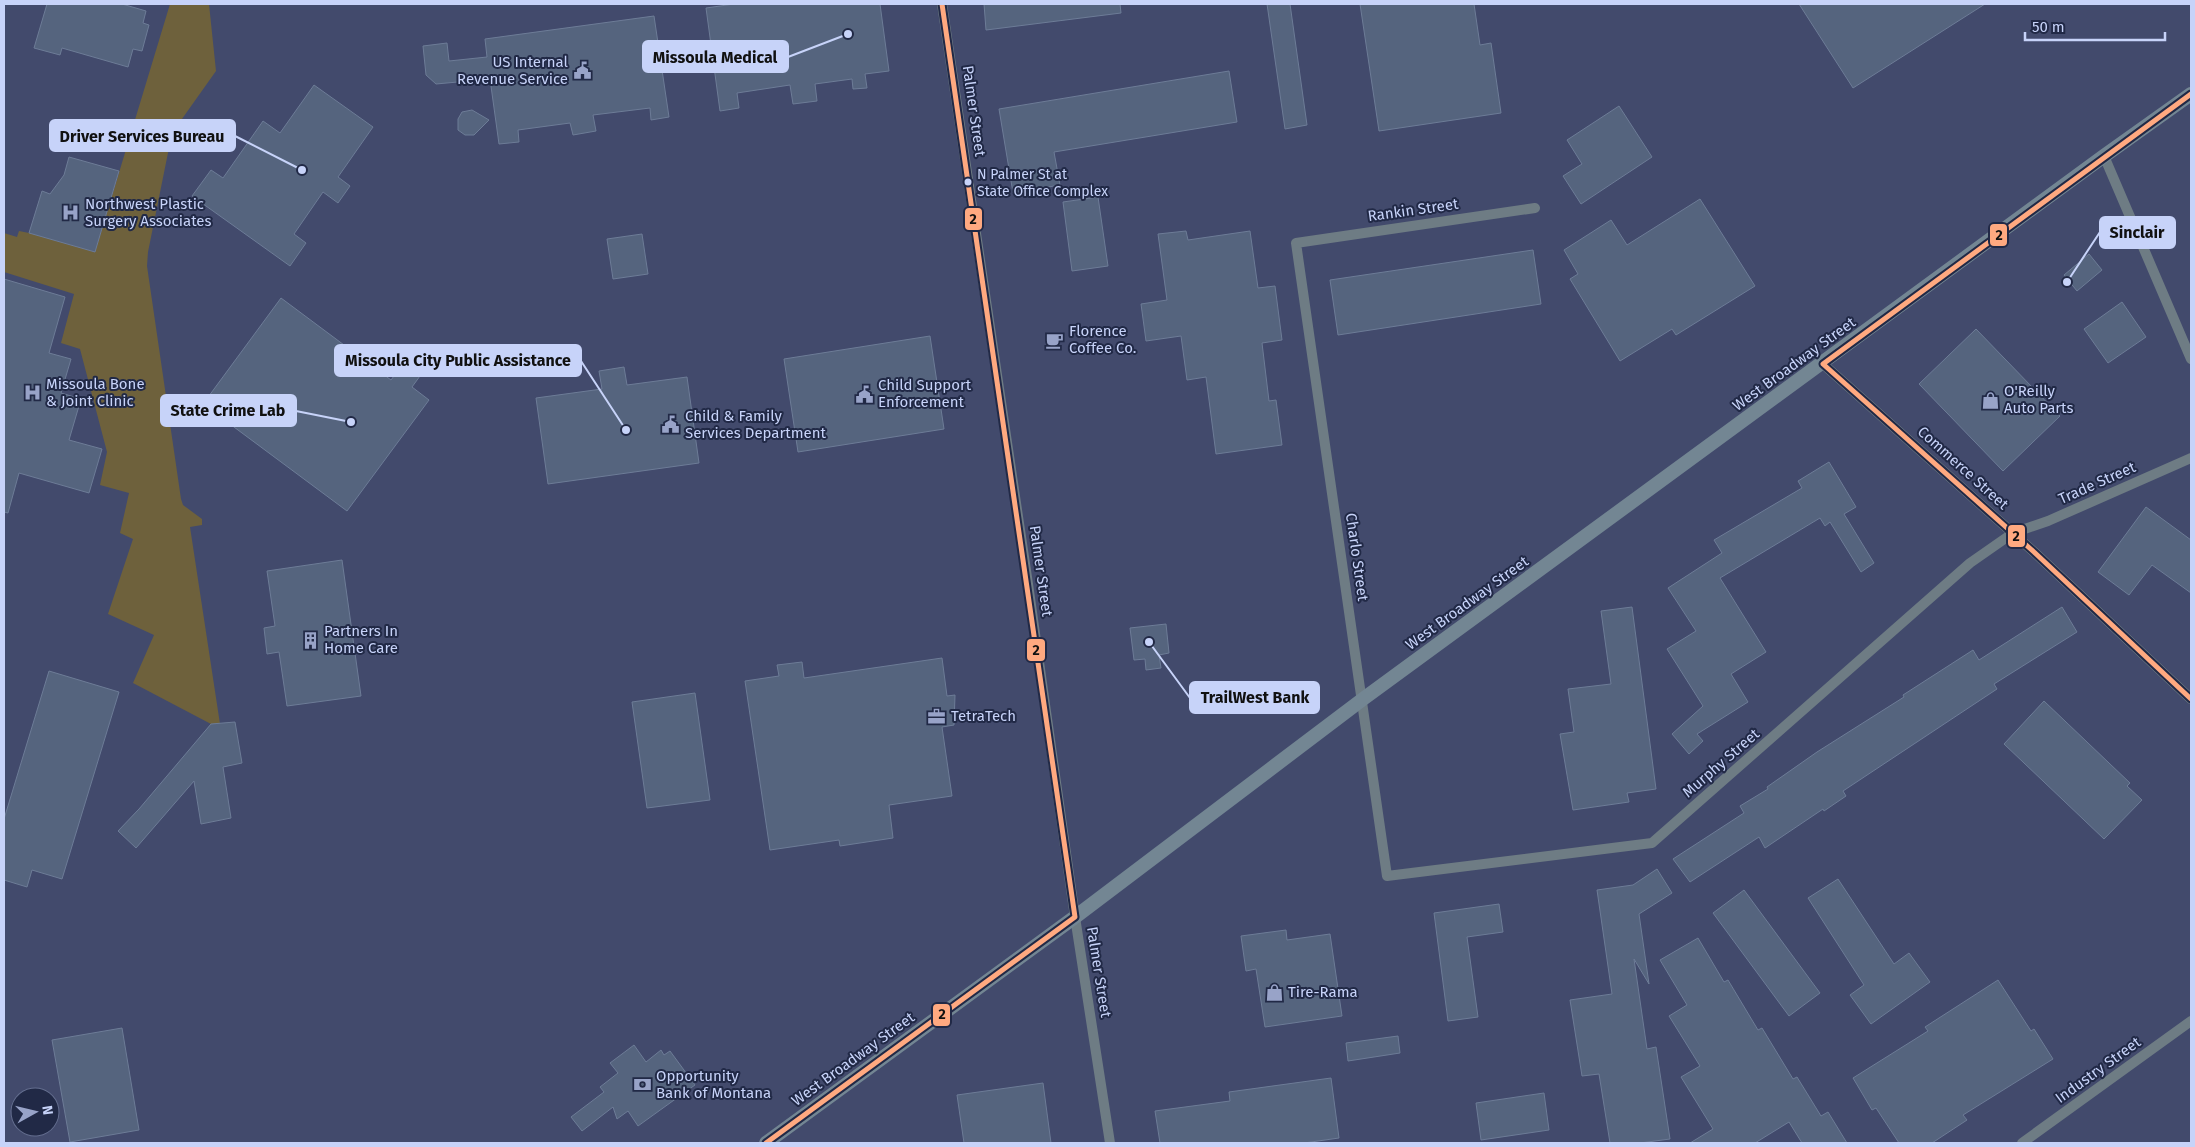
<svg xmlns="http://www.w3.org/2000/svg" width="2195" height="1147" viewBox="0 0 2195 1147" font-family="'Fira Sans',sans-serif">
<style>
.green{fill:#6e613c}
.building{fill:#55647e;stroke:#6d7c97}
.lines{fill:none;stroke-linecap:round;stroke-linejoin:round}
.minor{stroke:#6e7c84;stroke-width:10}
.tertiary{stroke:#6e7c84;stroke-width:10}
.primary{stroke:#738693;stroke-width:14}
.bus-1-casing{stroke:#212946;stroke-width:9}
.bus-1{stroke:#ffa980;stroke-width:5}
.bus-dot{fill:#c7d3f9;stroke:#212946;stroke-width:2}
.labels{text-anchor:middle;dominant-baseline:central;stroke-width:4;stroke-linejoin:round;paint-order:stroke}
.bus-label{font-size:14px;fill:#c7d3f9;stroke:#212946;text-anchor:start}
.poi-label{font-size:15px;fill:#c7d3f9;stroke:#212946;text-anchor:start}
.street-label{font-size:15px;fill:#c7d3f9;stroke:#212946}
.leader{fill:none;stroke:#c7d3f9;stroke-width:2}
.callout-dot{fill:#c7d3f9;stroke:#212946;stroke-width:2}
.callout{fill:#c7d3f9;stroke:#c7d3f9;stroke-width:2}
.callout-label{font-size:16px;text-anchor:middle;font-weight:bold;fill:#111}
.line-badge{stroke:#212946;stroke-width:2}
.pale-badge-label{font-size:14px;text-anchor:middle;font-weight:bold;fill:#111}
</style>
<rect width="100%" height="100%" fill="#424a6c"/>
<polygon class="green" points="170,4 209,4 216,71 172,133 148,252 147,266 181,499 183,505 202,519 202,525 190,527 220,724 211,724 133,683 154,635 108,614 133,539 120,533 129,493 100,485 107,452 80,349 61,343 74,294 4,272 4,233 17,237 19,231 29,233 95,252"/>
<g class="building">
<polygon points="47,4 122,4 146,11 143,23 149,25 142,51 133,49 128,67 62,48 60,55 34,48"/>
<polygon points="734,4 880,4 889,71 865,74 867,88 853,89 852,79 815,84 817,101 793,104 790,85 737,93 739,108 720,111 706,8"/>
<polygon points="984,4 1120,4 1121,13 986,30"/>
<polygon points="1267,4 1290,4 1307,125 1285,129"/>
<polygon points="1360,4 1474,4 1480,45 1491,43 1501,113 1379,131"/>
<polygon points="1799,4 1985,4 1853,88"/>
<polygon points="654,16 669,117 651,120 650,108 593,115 596,131 573,135 570,123 518,130 519,142 499,144 490,79 436,84 426,75 423,46 447,43 449,61 487,57 485,39"/>
<polygon points="1229,71 1237,122 1054,152 1060,185 1013,193 999,109"/>
<polygon points="314,85 373,127 338,177 350,186 338,203 323,192 294,234 306,243 290,266 192,196 211,170 223,178 263,121 280,133"/>
<polygon points="1619,106 1652,157 1581,204 1563,176 1582,164 1567,140"/>
<polygon points="472,110 489,120 474,135 465,135 458,130 458,119 462,112"/>
<polygon points="69,157 119,171 95,252 29,233 42,191 50,194 64,175"/>
<polygon points="1098,197 1108,266 1072,271 1063,202"/>
<polygon points="1700,199 1755,286 1676,335 1672,329 1620,361 1570,279 1578,274 1564,250 1611,220 1627,245"/>
<polygon points="1186,231 1188,240 1250,231 1258,288 1275,286 1282,340 1262,343 1269,401 1276,400 1282,445 1216,454 1206,377 1187,380 1181,336 1146,341 1141,304 1167,300 1158,234"/>
<polygon points="642,234 648,274 613,279 607,239"/>
<polygon points="1533,250 1541,304 1338,335 1330,280"/>
<polygon points="2089,254 2102,270 2077,291 2064,275"/>
<polygon points="4,279 65,297 49,353 71,359 61,393 81,399 69,440 102,449 89,493 19,473 8,513 4,512"/>
<polygon points="281,298 391,380 403,364 420,376 412,387 429,400 347,511 203,404"/>
<polygon points="2122,302 2146,337 2108,363 2084,329"/>
<polygon points="1976,329 2060,416 2003,471 1919,384"/>
<polygon points="930,336 944,429 798,452 784,359"/>
<polygon points="624,367 627,385 687,377 699,463 548,484 536,398 602,389 599,371"/>
<polygon points="1829,462 1856,507 1844,514 1874,563 1861,572 1830,522 1825,526 1820,518 1720,578 1766,652 1731,674 1748,702 1697,734 1703,741 1689,754 1672,734 1703,706 1667,649 1696,631 1668,588 1722,553 1714,540 1802,488 1798,481"/>
<polygon points="2146,507 2191,540 2191,593 2152,565 2129,595 2098,572"/>
<polygon points="342,560 361,696 287,706 279,652 267,654 264,628 275,626 267,571"/>
<polygon points="1632,607 1656,789 1627,793 1629,802 1573,810 1560,734 1574,732 1568,689 1611,684 1601,611"/>
<polygon points="2062,607 2077,632 1994,684 1997,689 1843,791 1846,796 1824,811 1823,809 1765,848 1759,837 1690,882 1673,859 1744,813 1740,806 1768,789 1767,787 1817,752 1904,697 1903,695 1973,650 1979,660"/>
<polygon points="1166,624 1169,653 1159,655 1161,668 1146,670 1145,659 1134,660 1130,628"/>
<polygon points="942,658 947,696 955,695 954,725 942,727 952,796 889,805 893,838 840,846 839,840 770,850 745,681 779,676 777,665 802,662 804,678"/>
<polygon points="49,671 119,692 62,879 32,870 27,887 4,880 4,819"/>
<polygon points="695,693 710,800 647,808 632,702"/>
<polygon points="2044,701 2130,783 2127,786 2142,800 2104,839 2004,744"/>
<polygon points="235,722 242,763 223,767 231,818 201,824 194,781 136,848 118,831 139,809 211,724"/>
<polygon points="1657,869 1672,893 1639,914 1649,984 1634,959 1647,1049 1656,1047 1670,1139 1640,1143 1610,1143 1599,1074 1582,1076 1570,1000 1612,994 1597,890 1633,885"/>
<polygon points="1838,879 1894,964 1909,953 1930,982 1871,1024 1850,995 1864,985 1808,898"/>
<polygon points="1744,890 1820,993 1789,1016 1713,913"/>
<polygon points="1499,904 1503,932 1467,937 1478,1017 1448,1021 1434,913"/>
<polygon points="1286,930 1287,940 1330,934 1342,1016 1265,1027 1256,969 1246,971 1241,936"/>
<polygon points="1698,938 1724,982 1728,980 1758,1030 1762,1028 1793,1079 1797,1077 1821,1116 1828,1112 1847,1143 1802,1143 1789,1122 1755,1143 1690,1143 1713,1129 1681,1077 1700,1066 1669,1016 1687,1005 1660,960"/>
<polygon points="1998,980 2031,1031 2034,1029 2053,1059 1963,1115 1967,1120 1932,1143 1899,1143 1876,1108 1872,1110 1853,1078 1928,1031 1925,1027"/>
<polygon points="122,1028 139,1130 70,1142 52,1040"/>
<polygon points="1398,1036 1400,1053 1348,1061 1346,1043"/>
<polygon points="634,1045 646,1062 661,1050 664,1055 670,1051 695,1085 638,1126 628,1111 617,1119 613,1107 582,1131 571,1117 604,1092 600,1087 618,1073 610,1063"/>
<polygon points="1331,1078 1339,1138 1304,1143 1160,1143 1155,1111 1230,1101 1229,1092"/>
<polygon points="1043,1083 1051,1143 964,1143 957,1095"/>
<polygon points="1544,1093 1549,1130 1481,1140 1476,1103"/>
</g>
<g class="lines">
<g class="minor">
<polyline points="2104,156 2191,359"/>
<polyline points="1535,208 1296,243 1387,876 1652,843 1970,563 2013,533 2048,521 2191,458"/>
<polyline points="1823,364 2034,552 2191,699"/>
<polyline points="1075,917 1110,1143"/>
<polyline points="2022,1143 2191,1021"/>
</g>
<polyline class="tertiary" points="942,4 1028,584 1075,917"/>
<polyline class="primary" points="766,1143 1075,917 1363,699 2104,156 2191,94"/>
<defs>
<g id="bus-1">
<polyline points="2191,94 1823,364 2034,552 2191,699"/>
<polyline points="766,1143 1075,917 942,4"/>
</g>
</defs>
<use href="#bus-1" class="bus-1-casing"/>
<use href="#bus-1" class="bus-1"/>
</g>
<defs>
<symbol id="civic-bare" viewBox="-9 -9 18 18"><path d="M-.6-6.5H3V-4.5H.6V-3L4-1V1h2V6H-6V1h2V-1L-.6-3ZM-1.2 2.5V6h2.4V2.5Z" fill="#98a3c8" stroke="#212946" stroke-width="2.5" paint-order="stroke"/></symbol>
<symbol id="hospital-bare" viewBox="-9 -9 18 18"><path d="M-5-5h3v3.5h4V-5h3V5h-3V1.5h-4V5h-3Z" fill="#98a3c8" stroke="#212946" stroke-width="2.5" paint-order="stroke"/></symbol>
<symbol id="cafe-bare" viewBox="-9 -9 18 18"><path d="M-5.5-4.5H6V0H3Q3 3.5 0 3.5H-2.5Q-5.5 3.5-5.5 0ZM3-3.2v2h1.7v-2ZM-6 4.5H4V6H-6Z" fill="#98a3c8" stroke="#212946" stroke-width="2.5" paint-order="stroke"/></symbol>
<symbol id="shop-bare" viewBox="-9 -9 18 18"><path d="M-5-2.5h2.3a2.7 3.5 0 0 1 5.4 0H5L5.5 6h-11ZM-1.5-2.5h3a1.5 2.3 0 0 0-3 0Z" fill="#98a3c8" stroke="#212946" stroke-width="2.5" paint-order="stroke"/></symbol>
<symbol id="building-bare" viewBox="-9 -9 18 18"><path d="M-4-6H4V6H1V3H-1V6H-4ZM-2.5-4.3h1.7v1.8h-1.7ZM.8-4.3h1.7v1.8H.8ZM-2.5-1h1.7V.8h-1.7ZM.8-1h1.7V.8H.8Z" fill="#98a3c8" stroke="#212946" stroke-width="2.5" paint-order="stroke"/></symbol>
<symbol id="office-bare" viewBox="-9 -9 18 18"><path d="M-6-3h4V-5.5h4V-3h4V5H-6ZM-1-4.5V-3h2v-1.5ZM-6 0V1H6V0Z" fill="#98a3c8" stroke="#212946" stroke-width="2.5" paint-order="stroke"/></symbol>
<symbol id="bank-bare" viewBox="-9 -9 18 18"><path d="M-6-4H6V4H-6ZM0-2.3a2.3 2.3 0 1 0 0 4.6a2.3 2.3 0 1 0 0-4.6Z" fill="#98a3c8" stroke="#212946" stroke-width="2.5" paint-order="stroke"/></symbol>
</defs>
<g fill-rule="evenodd">
<use href="#civic-bare" x="570" y="58" width="25" height="25"/>
<use href="#hospital-bare" x="58" y="200" width="25" height="25"/>
<use href="#cafe-bare" x="1042" y="328" width="25" height="25"/>
<use href="#hospital-bare" x="20" y="380" width="25" height="25"/>
<use href="#civic-bare" x="852" y="382" width="25" height="25"/>
<use href="#shop-bare" x="1978" y="388" width="25" height="25"/>
<use href="#civic-bare" x="658" y="412" width="25" height="25"/>
<use href="#building-bare" x="298" y="628" width="25" height="25"/>
<use href="#office-bare" x="924" y="704" width="25" height="25"/>
<use href="#shop-bare" x="1262" y="980" width="25" height="25"/>
<use href="#bank-bare" x="630" y="1072" width="25" height="25"/>
</g>
<circle class="bus-dot" cx="968" cy="182" r="4.5"/>
<g class="labels">
<g class="bus-label">
<text x="977" y="174">N Palmer St at<tspan x="977" dy="17">State Office Complex</tspan></text>
</g>
<g class="poi-label">
<text x="568" y="62" text-anchor="end">US Internal<tspan x="568" dy="17">Revenue Service</tspan></text>
<text x="85" y="204">Northwest Plastic<tspan x="85" dy="17">Surgery Associates</tspan></text>
<text x="1069" y="331">Florence<tspan x="1069" dy="17">Coffee Co.</tspan></text>
<text x="46" y="384">Missoula Bone<tspan x="46" dy="17">&amp; Joint Clinic</tspan></text>
<text x="878" y="385">Child Support<tspan x="878" dy="17">Enforcement</tspan></text>
<text x="2004" y="391">O'Reilly<tspan x="2004" dy="17">Auto Parts</tspan></text>
<text x="685" y="416">Child &amp; Family<tspan x="685" dy="17">Services Department</tspan></text>
<text x="324" y="631">Partners In<tspan x="324" dy="17">Home Care</tspan></text>
<text x="951" y="716">TetraTech</text>
<text x="1288" y="992">Tire-Rama</text>
<text x="656" y="1076">Opportunity<tspan x="656" dy="17">Bank of Montana</tspan></text>
</g>
<g class="street-label">
<text transform="translate(974 111) rotate(82)">Palmer Street</text>
<text transform="translate(1413 210) rotate(-8)">Rankin Street</text>
<text transform="translate(1794 364) rotate(-36)">West Broadway Street</text>
<text transform="translate(1963 468) rotate(42)">Commerce Street</text>
<text transform="translate(2097 483) rotate(-24)">Trade Street</text>
<text transform="translate(1357 557) rotate(82)">Charlo Street</text>
<text transform="translate(1041 571) rotate(82)">Palmer Street</text>
<text transform="translate(1467 603) rotate(-36)">West Broadway Street</text>
<text transform="translate(1721 763) rotate(-41)">Murphy Street</text>
<text transform="translate(1099 972) rotate(81)">Palmer Street</text>
<text transform="translate(853 1059) rotate(-36)">West Broadway Street</text>
<text transform="translate(2098 1070) rotate(-36)">Industry Street</text>
</g>
</g>
<path class="leader" d="M848 34L788 57M302 170L235 136M2067 282L2100 232M626 430L581 361M351 422L296 411M1149 642L1190 698"/>
<g class="callout-dot">
<circle cx="848" cy="34" r="5"/>
<circle cx="302" cy="170" r="5"/>
<circle cx="2067" cy="282" r="5"/>
<circle cx="626" cy="430" r="5"/>
<circle cx="351" cy="422" r="5"/>
<circle cx="1149" cy="642" r="5"/>
</g>
<g class="callout">
<rect x="643" y="41" width="145" height="31" rx="5"/>
<rect x="50" y="120" width="185" height="31" rx="5"/>
<rect x="2100" y="217" width="75" height="31" rx="5"/>
<rect x="335" y="345" width="246" height="31" rx="5"/>
<rect x="161" y="395" width="135" height="31" rx="5"/>
<rect x="1190" y="682" width="129" height="31" rx="5"/>
</g>
<g class="callout-label">
<text x="715" y="63">Missoula Medical</text>
<text x="142" y="142">Driver Services Bureau</text>
<text x="2137" y="238">Sinclair</text>
<text x="458" y="366">Missoula City Public Assistance</text>
<text x="228" y="416">State Crime Lab</text>
<text x="1255" y="703">TrailWest Bank</text>
</g>
<g class="line-badge">
<rect x="964" y="207" width="19" height="24" rx="5" fill="#ffa980"/>
<rect x="1989" y="223" width="19" height="24" rx="5" fill="#ffa980"/>
<rect x="2007" y="524" width="19" height="24" rx="5" fill="#ffa980"/>
<rect x="1026" y="638" width="20" height="24" rx="5" fill="#ffa980"/>
<rect x="932" y="1003" width="19" height="24" rx="5" fill="#ffa980"/>
</g>
<g class="pale-badge-label">
<text x="973" y="224">2</text>
<text x="1999" y="240">2</text>
<text x="2016" y="541">2</text>
<text x="1036" y="655">2</text>
<text x="942" y="1019">2</text>
</g>
<rect width="2195" height="1147" fill="none" stroke="#c7d3f9" stroke-width="10"/>
<g transform="translate(35 1112) rotate(82)"><circle r="24" fill="#212946" stroke="#636d8e"/>
<path d="M0-4L9 19L0 12L-9 19Z" fill="#98a3c8"/>
<text y="-8" font-size="14" font-weight="bold" text-anchor="middle" fill="#c7d3f9">N</text>
</g>
<path d="M2025 32v8h140v-8" fill="none" stroke="#c7d3f9" stroke-width="2.5"/>
<text x="2032" y="32" font-size="15" fill="#c7d3f9" stroke="#212946" stroke-width="4" paint-order="stroke">50 m</text>
</svg>
